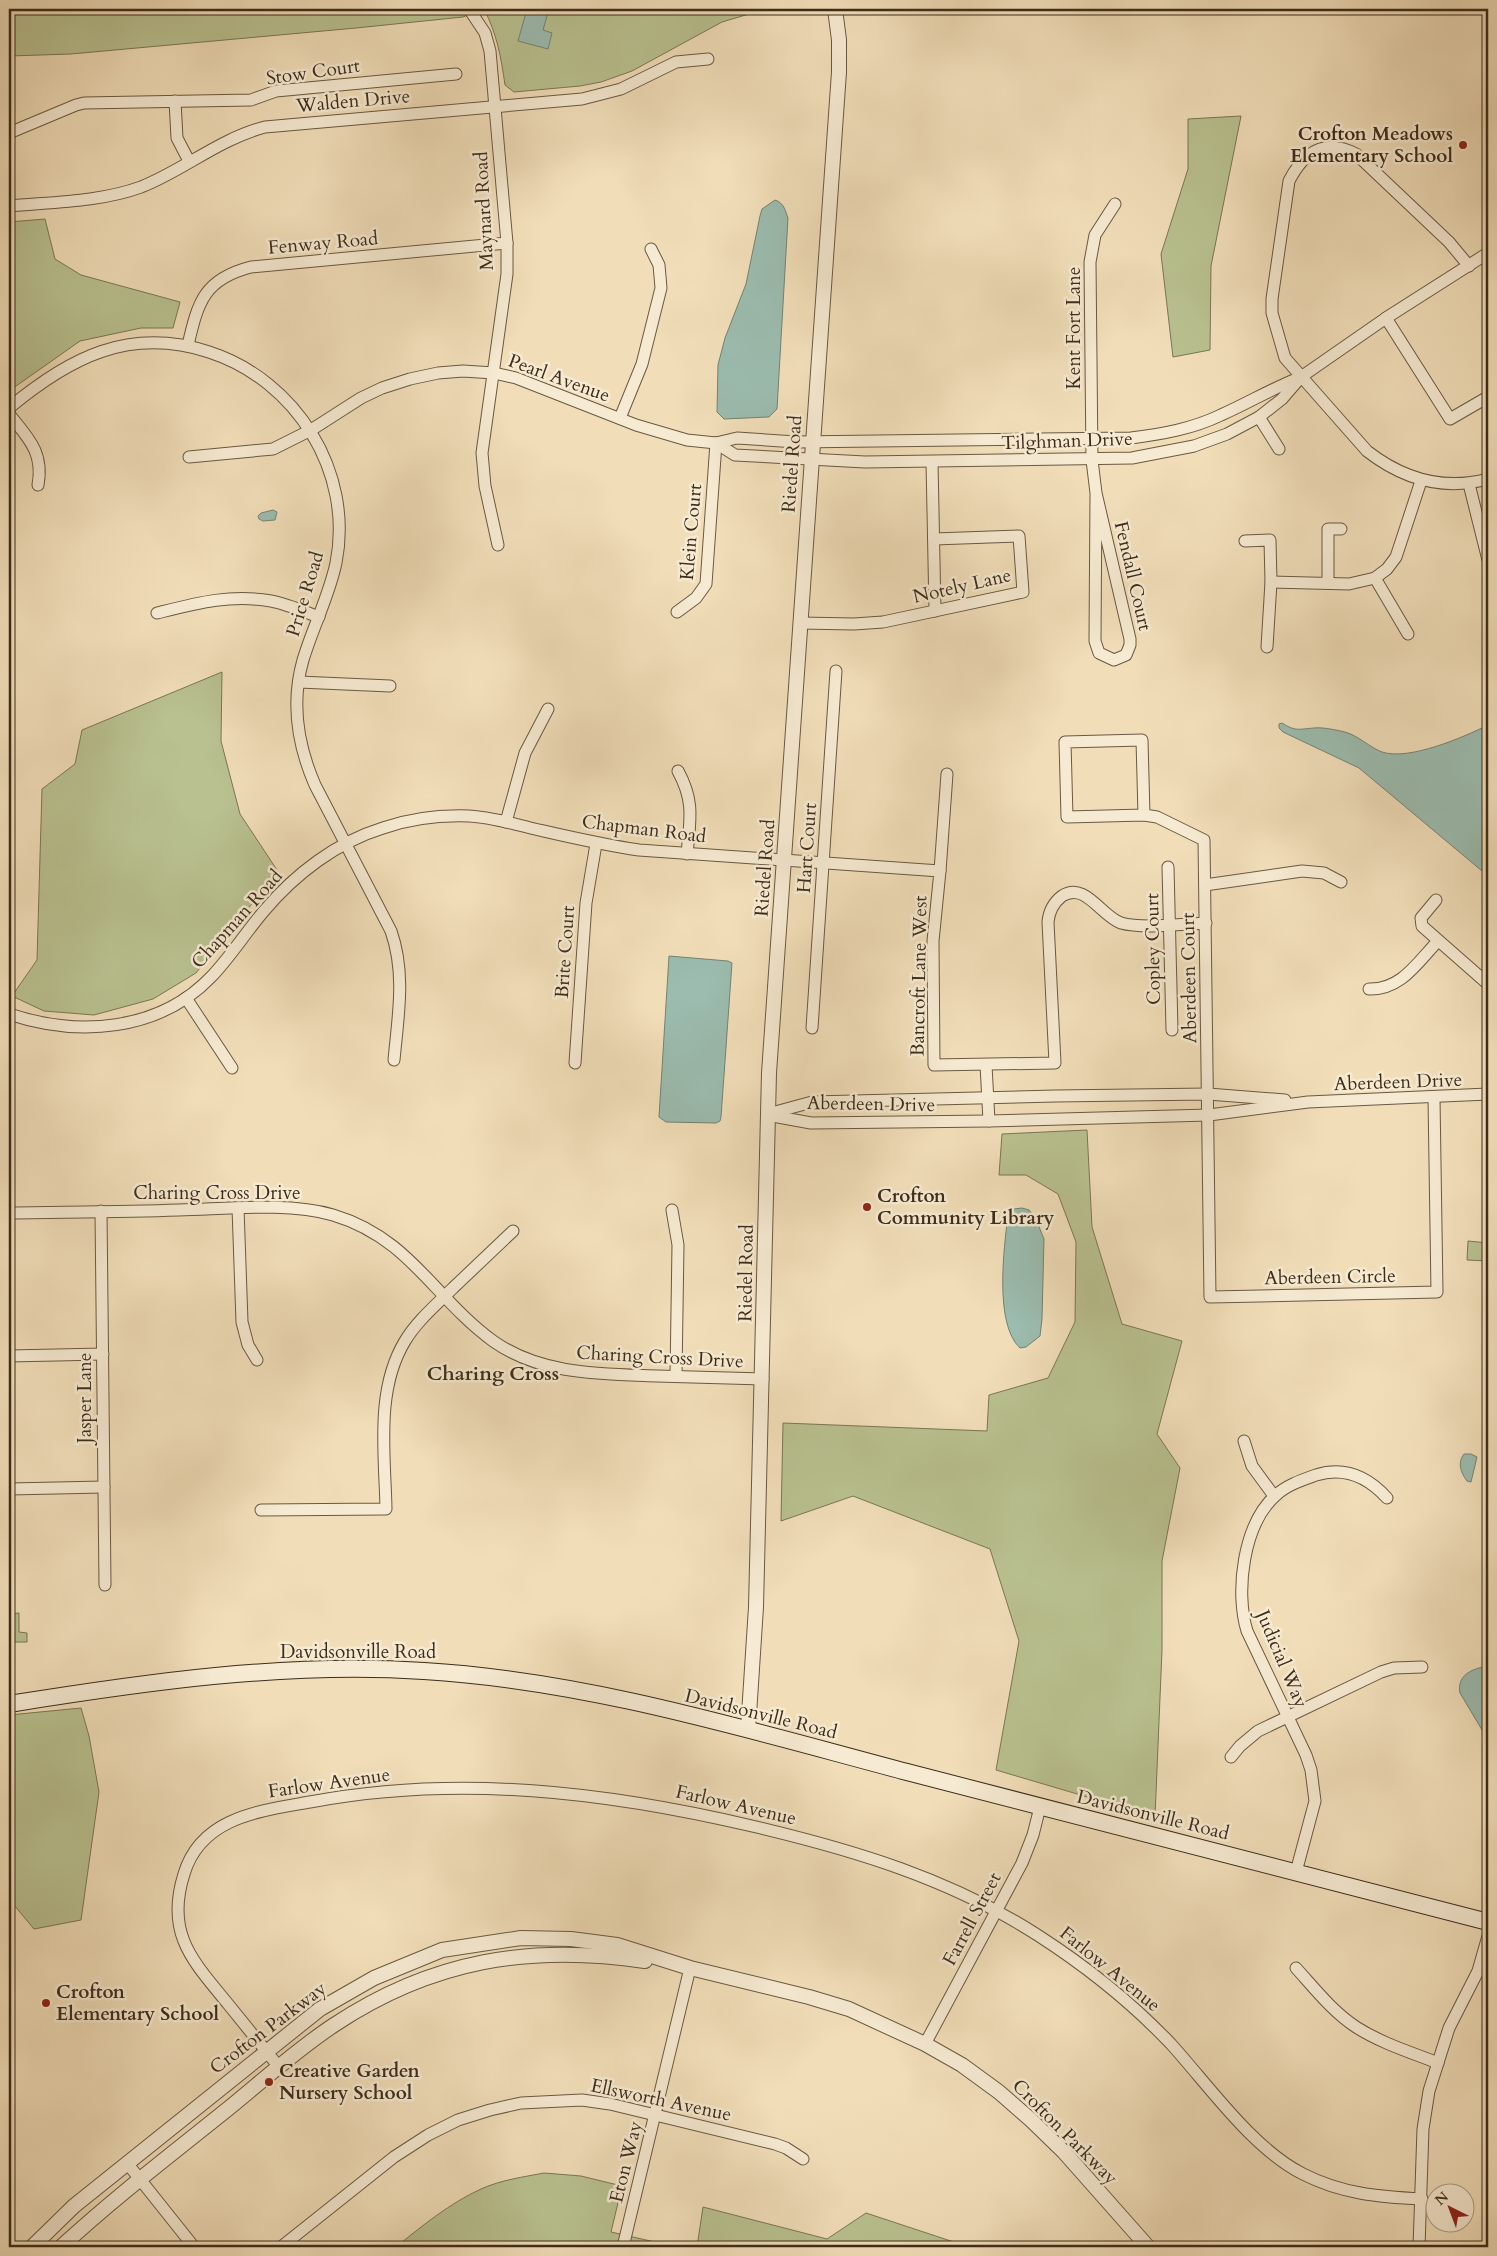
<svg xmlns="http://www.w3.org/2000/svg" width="1497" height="2256" viewBox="0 0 1497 2256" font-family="Cardo,serif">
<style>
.green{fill:#b9c190;stroke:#7b7655}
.water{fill:#9bbcaf;stroke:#758273}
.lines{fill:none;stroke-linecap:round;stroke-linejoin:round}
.minor-casing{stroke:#6a5842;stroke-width:13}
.tertiary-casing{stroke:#6a5842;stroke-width:16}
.secondary-casing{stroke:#3d2c1a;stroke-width:18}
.minor{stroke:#f6ead2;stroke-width:11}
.tertiary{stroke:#f6ead2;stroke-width:14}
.secondary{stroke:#f6ead2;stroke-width:16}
.poi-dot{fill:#8f2418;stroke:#f6ead2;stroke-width:2}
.labels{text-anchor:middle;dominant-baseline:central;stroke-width:5;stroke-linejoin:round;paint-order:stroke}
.street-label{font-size:19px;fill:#3d2c1a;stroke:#f6ead2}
.poi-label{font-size:19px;font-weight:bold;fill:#3d2c1a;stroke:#f6ead2;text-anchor:start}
.neighbourhood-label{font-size:20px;font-weight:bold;fill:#3d2c1a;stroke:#f6ead2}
</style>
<rect width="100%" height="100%" fill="#f1deb9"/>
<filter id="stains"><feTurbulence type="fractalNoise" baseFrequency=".004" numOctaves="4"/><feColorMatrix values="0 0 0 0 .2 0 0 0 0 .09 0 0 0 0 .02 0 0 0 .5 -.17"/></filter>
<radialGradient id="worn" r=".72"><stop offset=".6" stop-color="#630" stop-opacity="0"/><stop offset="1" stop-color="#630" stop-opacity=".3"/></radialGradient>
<g class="green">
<polygon points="9,9 483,9 463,17 356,28 71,54 9,56"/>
<path d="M484 9H766L722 22 632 71 601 82 580 86 514 92 505 85C501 57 497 34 484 9Z"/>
<polygon points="1241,116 1211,266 1210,350 1173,357 1161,254 1188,169 1188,119"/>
<polygon points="45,219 55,259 81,275 180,302 173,328 141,328 80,341 9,391 9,222"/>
<polygon points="222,672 221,741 240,814 279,873 237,921 196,973 153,999 94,1015 44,1011 12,996 37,960 42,789 75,764 82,730"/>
<polygon points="1087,1130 1092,1227 1122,1324 1182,1341 1157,1434 1180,1468 1162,1561 1162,1650 1155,1817 996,1770 1019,1641 990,1549 853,1496 781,1521 783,1423 987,1431 989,1395 1048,1378 1075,1322 1076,1242 1058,1194 1026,1175 999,1175 1002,1134"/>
<polygon points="1468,1241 1488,1243 1488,1261 1467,1260"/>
<polygon points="1488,1463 1488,1527 1485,1472"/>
<polygon points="19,1613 19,1632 27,1633 27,1642 9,1642 9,1614"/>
<polygon points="81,1708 89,1736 99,1792 81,1920 34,1929 9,1899 9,1715"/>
<path d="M544 2173 581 2176 622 2186 611 2232 677 2247H396C422 2226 450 2203 481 2189 501 2180 523 2177 544 2173Z"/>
<polygon points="703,2207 827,2239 866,2213 969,2247 697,2247"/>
</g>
<g class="water">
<polygon points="527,9 549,9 543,30 552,33 548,49 518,41"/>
<path d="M775 200C784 203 785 210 788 218L777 409 769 417 724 419 717 412 718 365 725 338 746 284 760 216 762 209Z"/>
<polygon points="273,510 277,512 275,520 263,521 259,519 258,516 261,513"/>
<path d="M1282 723C1296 732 1299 729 1314 728 1323 727 1336 730 1345 732 1359 736 1369 747 1382 752 1409 761 1464 737 1488 725V876L1359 768 1283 732 1279 728V724Z"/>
<polygon points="669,956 728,961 732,963 721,1117 720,1121 716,1123 666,1122 659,1117"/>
<path d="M1022 1208 1029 1210 1035 1217 1044 1239 1042 1319 1040 1336 1026 1347 1020 1348C994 1324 1004 1248 1008 1215L1014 1209Z"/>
<path d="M1464 1454H1471L1477 1457 1471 1482 1467 1481C1461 1473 1457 1463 1464 1454Z"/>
<path d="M1483 1667 1488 1668V1740L1460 1693C1457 1677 1469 1670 1483 1667Z"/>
</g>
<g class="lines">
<defs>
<g id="minor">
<polyline points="469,9 485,33 490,51 507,243 507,274 482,453 485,486 498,545"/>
<polyline points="175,101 177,138 189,161"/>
<polyline points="9,133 76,105 84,103 251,100 276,91 456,74"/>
<path d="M9 206C52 202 100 202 141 187 184 170 219 139 265 127L582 99 621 89 676 62 708 59"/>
<path d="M1469 266 1449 242 1356 154C1324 138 1304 152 1289 181L1272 299V313L1285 358 1367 451C1403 479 1443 491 1488 479"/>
<polyline points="1386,318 1450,419 1488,397"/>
<path d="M188 345C198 302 204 279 251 267L507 243"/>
<path d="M9 408C69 358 129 326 209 352 296 380 354 472 336 563 329 596 313 627 303 660 291 702 298 746 315 785L391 931C406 974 398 1016 394 1060"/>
<path d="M9 414C28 438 44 452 38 485"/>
<polyline points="1259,417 1279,449"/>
<polyline points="620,418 642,364 661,288 659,265 651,249"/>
<polyline points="716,443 735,455 865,462 1132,458 1194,446 1227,434 1259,417 1282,399 1301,377 1386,318 1488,253"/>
<path d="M189 457 273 449 311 430 361 398 382 388 410 379 438 373 463 371 494 373 516 378 636 425 687 440 716 443 737 438 796 442 1131 438C1162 434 1192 429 1221 415 1248 403 1273 388 1301 377"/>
<polyline points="932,462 935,611"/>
<polyline points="1469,484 1488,560"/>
<polyline points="1096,493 1130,639 1130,645 1126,655 1114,660 1099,653 1095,641 1096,493 1092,460 1090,262 1095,235 1115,204"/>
<polyline points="1245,541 1270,540 1271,582 1267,647"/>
<polyline points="1375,578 1408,634"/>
<polyline points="1271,582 1349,584 1375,578 1387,569 1396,557 1421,481"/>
<polyline points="1328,583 1328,529 1341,529"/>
<polyline points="677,612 696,598 706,584 716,443"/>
<path d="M157 613C197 603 230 594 271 601 287 604 303 611 319 617"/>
<polyline points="800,623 854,624 883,622 1023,592 1019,536 934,539"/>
<polyline points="299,682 390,686"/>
<path d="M678 771C695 802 690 820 687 854"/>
<polyline points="1144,815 1142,740 1065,742 1067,817 1144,815 1157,817 1204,840 1210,1297 1437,1292 1434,1098"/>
<polyline points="506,822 525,753 548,709"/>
<polyline points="1168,867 1172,1030"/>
<polyline points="940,871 947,774"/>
<polyline points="1205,885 1302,871 1324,873 1341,882"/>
<polyline points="1436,900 1421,918 1422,926 1488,984"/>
<path d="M1369 989C1401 990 1417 963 1438 941"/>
<polyline points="186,998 232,1068"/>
<path d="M9 1014C78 1037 159 1032 212 976 231 956 246 932 264 911 295 874 337 842 383 828 409 819 441 815 469 816 491 817 514 824 535 829 570 837 604 845 639 850L940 871 933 941 934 1065 1055 1063 1048 922C1049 911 1053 903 1062 896 1085 881 1101 916 1121 923 1142 929 1183 924 1206 923"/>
<polyline points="812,1028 836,671"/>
<polyline points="575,1063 586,903 596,844"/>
<polyline points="986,1065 989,1121"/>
<polyline points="768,1114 812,1102 1055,1096 1208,1094 1285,1100"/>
<polyline points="767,1115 811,1123 989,1121 1209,1115 1308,1102 1488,1094"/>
<polyline points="238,1208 242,1322 248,1345 257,1360"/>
<polyline points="672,1210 678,1245 676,1376"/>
<polyline points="101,1211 105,1585"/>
<path d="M9 1213C66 1212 122 1212 179 1210 226 1209 288 1202 333 1215 410 1238 434 1298 493 1341 541 1375 601 1374 657 1376 692 1377 728 1378 763 1379"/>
<polyline points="9,1356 103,1354"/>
<polyline points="1244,1441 1252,1466 1274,1496"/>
<polyline points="9,1489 104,1487"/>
<path d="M261 1510 386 1509C385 1455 375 1390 405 1341 417 1321 436 1305 453 1288 473 1269 493 1250 513 1231"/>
<polyline points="1231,1757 1240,1746 1258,1731 1381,1672 1394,1668 1422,1667"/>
<path d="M1296 1872 1315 1801 1311 1770 1306 1755 1247 1631C1235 1592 1243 1524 1276 1495 1287 1485 1302 1480 1316 1475 1345 1466 1368 1477 1387 1498"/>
<path d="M1296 1968C1315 1989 1333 2012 1356 2027 1381 2043 1410 2052 1438 2063"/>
<polyline points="925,2044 1022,1863 1033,1835 1040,1807"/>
<path d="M279 2067C262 2046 245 2025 228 2004 193 1961 165 1934 184 1874 201 1817 260 1811 310 1802 459 1774 607 1792 752 1826 854 1850 951 1879 1039 1936 1087 1967 1132 2003 1171 2044 1209 2086 1253 2149 1303 2174 1342 2194 1380 2197 1422 2199"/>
<polyline points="127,2163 194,2247"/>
<polyline points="281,2247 394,2157 428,2135 458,2120 490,2110 521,2103 582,2100 610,2104 775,2144 786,2148 803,2159"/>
<polyline points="623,2247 690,1968"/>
<polyline points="1419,2247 1423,2129 1429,2091 1449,2028 1478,1971 1488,1936"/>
</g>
<g id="tertiary">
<polyline points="748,1730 756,1607 769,1073 839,72 839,40 835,9"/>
<polyline points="32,2247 74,2206 320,2009 374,1978 442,1950 521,1938 571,1939 617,1945 690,1968 809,1997 849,2009 925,2044 962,2065 999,2092 1031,2120 1064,2152 1148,2247"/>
<path d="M61 2247C113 2199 169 2156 224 2112 260 2083 296 2050 334 2025 432 1960 530 1944 645 1961"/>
</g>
<path id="secondary" d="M9 1704C146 1682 285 1662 424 1671 589 1681 748 1730 907 1772 1100 1823 1294 1872 1488 1922"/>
</defs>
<use href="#minor" class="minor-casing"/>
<use href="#tertiary" class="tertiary-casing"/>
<use href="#secondary" class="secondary-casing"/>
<use href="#minor" class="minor"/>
<use href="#tertiary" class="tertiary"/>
<use href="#secondary" class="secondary"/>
</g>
<g class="poi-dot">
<circle cx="1463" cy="145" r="5"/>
<circle cx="867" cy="1207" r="5"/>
<circle cx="46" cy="2003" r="5"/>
<circle cx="269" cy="2082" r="5"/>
</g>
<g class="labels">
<g class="street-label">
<text transform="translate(313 72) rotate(-8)">Stow Court</text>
<text transform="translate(353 101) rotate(-5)">Walden Drive</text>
<text transform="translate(484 211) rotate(-93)">Maynard Road</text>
<text transform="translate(323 243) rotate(-5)">Fenway Road</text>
<text transform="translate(1074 328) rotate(-90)">Kent Fort Lane</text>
<text transform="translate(559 378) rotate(20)">Pearl Avenue</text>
<text transform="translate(1067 441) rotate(-2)">Tilghman Drive</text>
<text transform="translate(792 464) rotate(-86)">Riedel Road</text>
<text transform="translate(691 532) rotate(-85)">Klein Court</text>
<text transform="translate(1133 576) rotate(77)">Fendall Court</text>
<text transform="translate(962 586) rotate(-13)">Notely Lane</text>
<text transform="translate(305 594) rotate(-73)">Price Road</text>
<text transform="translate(644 829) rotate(7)">Chapman Road</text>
<text transform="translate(807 848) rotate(-86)">Hart Court</text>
<text transform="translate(765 868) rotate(-86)">Riedel Road</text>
<text transform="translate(237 919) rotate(-48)">Chapman Road</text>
<text transform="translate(1153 949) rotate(-91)">Copley Court</text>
<text transform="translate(565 952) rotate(-86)">Brite Court</text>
<text transform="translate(919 976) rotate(-89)">Bancroft Lane West</text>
<text transform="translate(1189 978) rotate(-91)">Aberdeen Court</text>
<text transform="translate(1398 1082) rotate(-2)">Aberdeen Drive</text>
<text transform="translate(871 1104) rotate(1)">Aberdeen Drive</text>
<text x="217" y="1193">Charing Cross Drive</text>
<text transform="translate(746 1273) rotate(-89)">Riedel Road</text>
<text transform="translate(1330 1277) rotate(-1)">Aberdeen Circle</text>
<text transform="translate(660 1357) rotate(3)">Charing Cross Drive</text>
<text transform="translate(85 1398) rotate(-90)">Jasper Lane</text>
<text x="358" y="1652">Davidsonville Road</text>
<text transform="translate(1282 1659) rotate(67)">Judicial Way</text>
<text transform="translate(761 1714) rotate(14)">Davidsonville Road</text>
<text transform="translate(329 1783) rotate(-8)">Farlow Avenue</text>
<text transform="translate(736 1805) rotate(13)">Farlow Avenue</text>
<text transform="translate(1153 1815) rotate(14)">Davidsonville Road</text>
<text transform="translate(972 1919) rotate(-62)">Farrell Street</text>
<text transform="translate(1110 1969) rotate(39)">Farlow Avenue</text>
<text transform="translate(268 2028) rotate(-37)">Crofton Parkway</text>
<text transform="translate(661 2100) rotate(12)">Ellsworth Avenue</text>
<text transform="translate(1065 2132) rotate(45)">Crofton Parkway</text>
<text transform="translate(626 2162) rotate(-76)">Eton Way</text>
</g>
<g class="poi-label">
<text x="1453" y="134" text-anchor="end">Crofton Meadows<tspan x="1453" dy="22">Elementary School</tspan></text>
<text x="877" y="1196">Crofton<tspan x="877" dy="22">Community Library</tspan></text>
<text x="56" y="1992">Crofton<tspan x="56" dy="22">Elementary School</tspan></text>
<text x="279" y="2071">Creative Garden<tspan x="279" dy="22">Nursery School</tspan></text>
</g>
<g class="neighbourhood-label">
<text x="493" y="1373">Charing Cross</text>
</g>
</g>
<rect width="1497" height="2256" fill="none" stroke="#f1deb9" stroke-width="30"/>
<rect x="10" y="10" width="1477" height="2236" fill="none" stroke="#3d2c1a" stroke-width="2.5"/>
<rect x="15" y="15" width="1467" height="2226" fill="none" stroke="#3d2c1a"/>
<g transform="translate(1450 2208) rotate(318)"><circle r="24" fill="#f6ead2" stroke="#ac9e88"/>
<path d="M0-4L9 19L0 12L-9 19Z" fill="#8f2418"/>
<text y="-8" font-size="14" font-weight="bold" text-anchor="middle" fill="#3d2c1a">N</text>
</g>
<rect width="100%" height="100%" filter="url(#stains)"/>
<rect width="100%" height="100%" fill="url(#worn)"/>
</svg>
